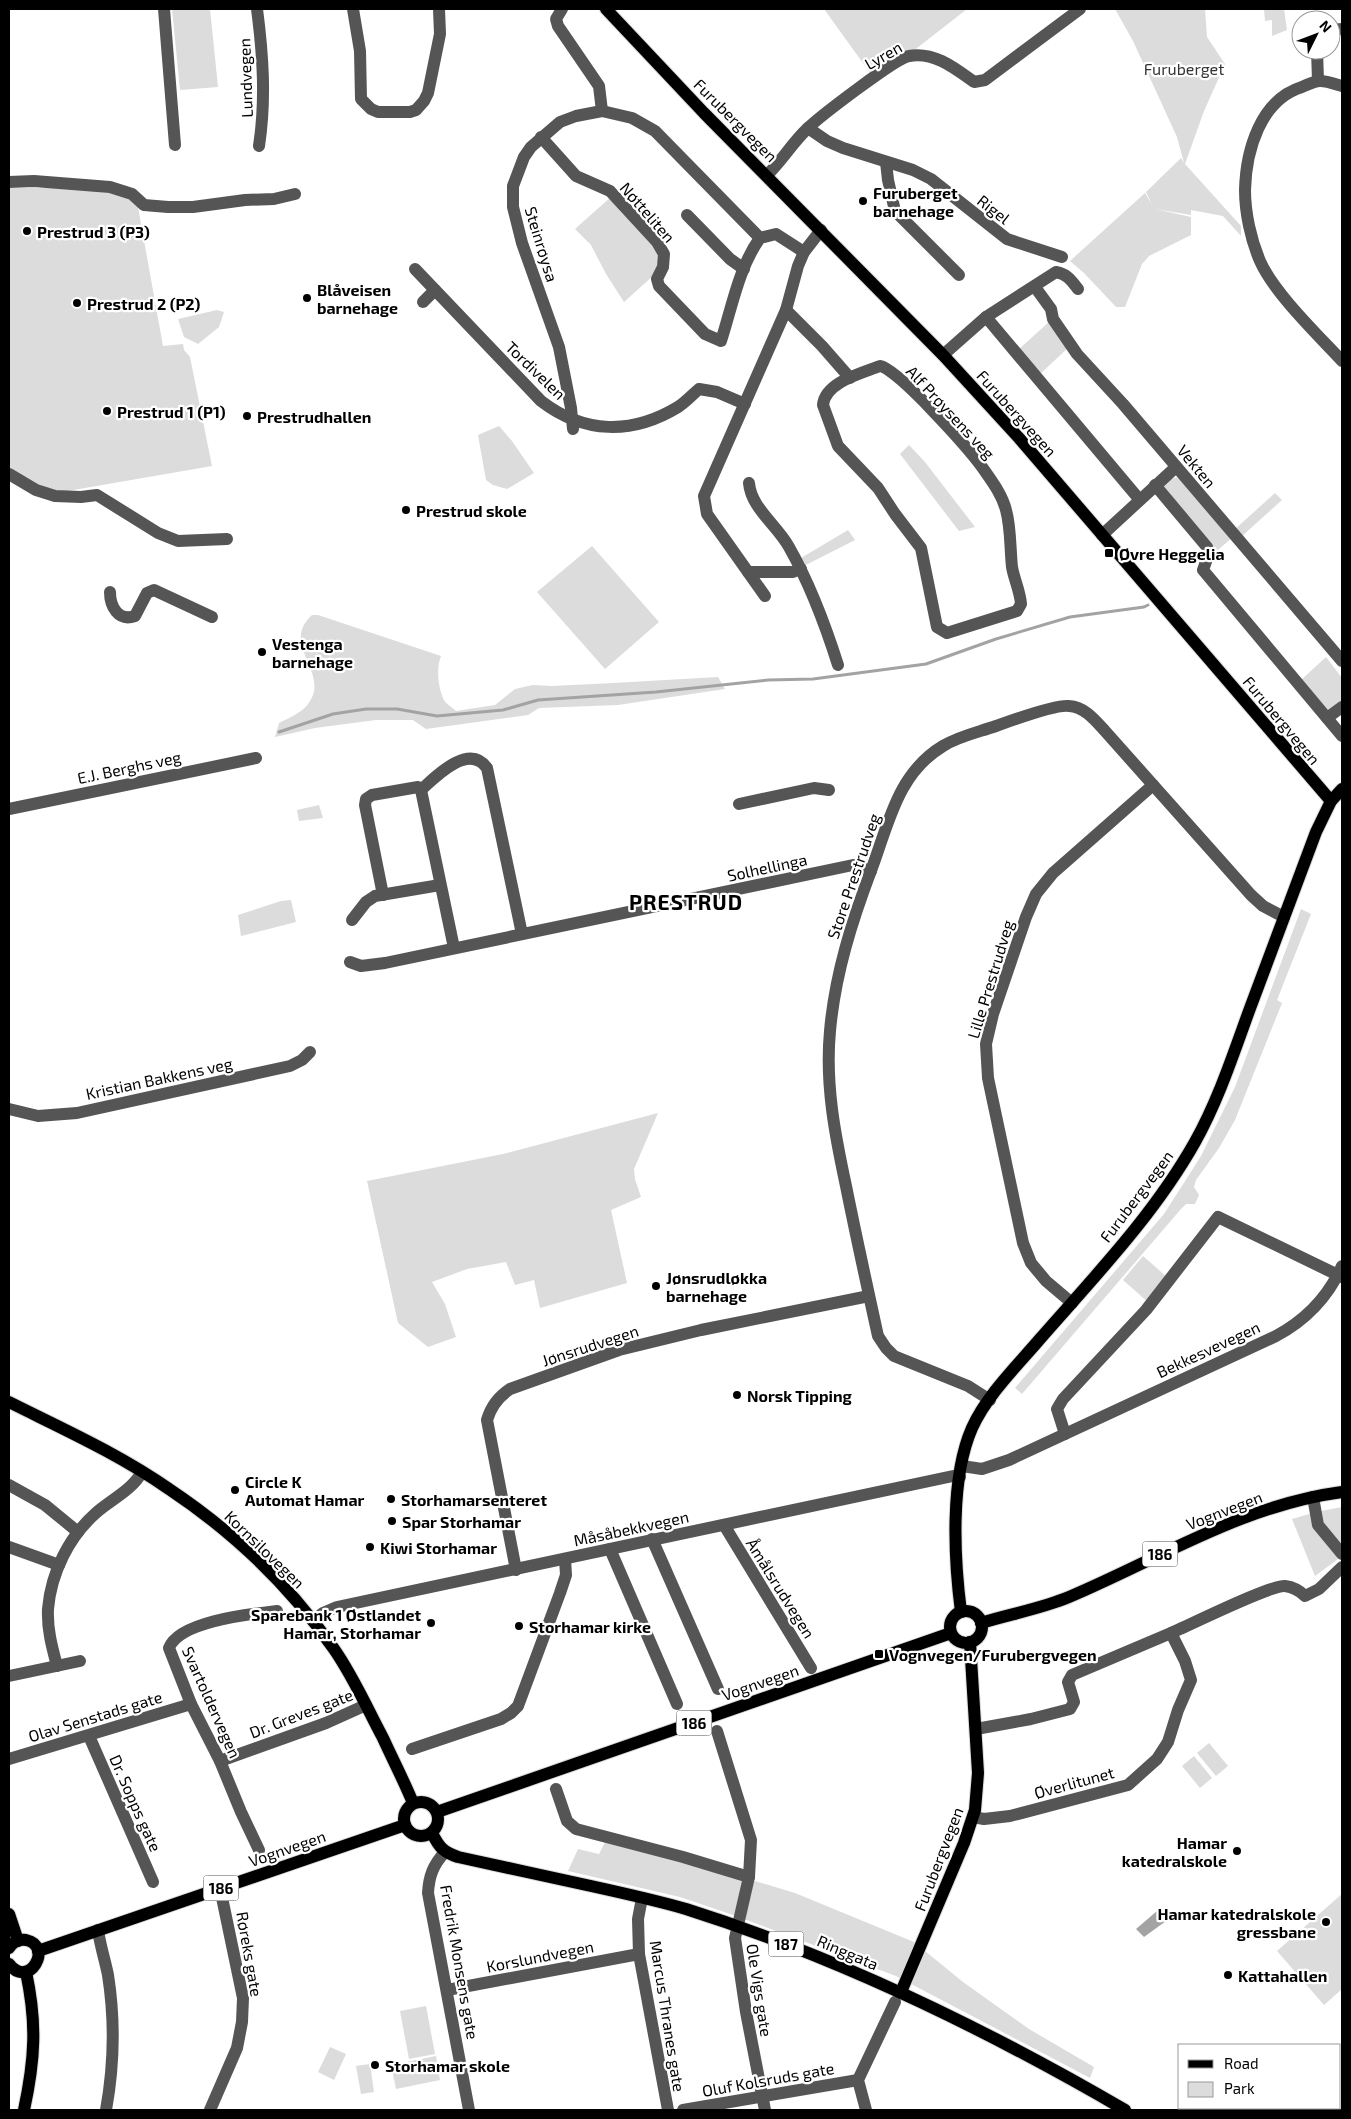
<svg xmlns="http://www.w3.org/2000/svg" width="1351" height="2119" viewBox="0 0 1351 2119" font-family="'Exo 2',sans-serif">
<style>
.green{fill:#dcdcdc}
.water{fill:#a3a3a3}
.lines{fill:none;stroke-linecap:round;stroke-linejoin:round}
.stream{stroke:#a3a3a3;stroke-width:3}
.major-casing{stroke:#dbdbdb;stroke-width:14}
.minor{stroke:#555;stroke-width:12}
.major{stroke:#000;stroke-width:12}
.poi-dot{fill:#000;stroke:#fff;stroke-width:2}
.labels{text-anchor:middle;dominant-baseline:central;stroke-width:4.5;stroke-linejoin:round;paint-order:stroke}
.shield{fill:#fff;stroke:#4c4c4c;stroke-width:1}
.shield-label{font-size:15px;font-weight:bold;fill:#000}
.street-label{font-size:16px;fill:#000;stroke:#fff}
.park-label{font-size:16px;fill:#333;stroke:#fff}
.poi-label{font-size:16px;font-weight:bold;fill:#000;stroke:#fff;text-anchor:start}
.district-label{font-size:21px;font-weight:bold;letter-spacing:1px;fill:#000;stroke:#fff}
</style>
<rect width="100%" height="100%" fill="#fff"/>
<g class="green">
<polygon points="172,9 210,9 218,87 180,90"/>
<polygon points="824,9 967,9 908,55 873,77"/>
<polygon points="1115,9 1205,9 1207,37 1225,64 1204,111 1185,164 1241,226 1241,236 1223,216 1191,210 1191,215 1155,209 1191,217 1191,235 1149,256 1142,264 1125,307 1116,307 1084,273 1070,261 1145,193 1152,205 1146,192 1181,158 1184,163 1177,137 1133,41"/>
<polygon points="1264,9 1284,9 1287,30 1272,36 1272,20 1265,21"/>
<polygon points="9,188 61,188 113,193 126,196 138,207 163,346 183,344 184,350 190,357 212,466 62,492 41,486 9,468"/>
<polygon points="612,196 655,245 661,258 654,275 624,302 606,274 591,245 575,229"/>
<polygon points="217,310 224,312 219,327 198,344 184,337 178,319"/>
<polygon points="1050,321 1069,347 1040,374 1018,350"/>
<polygon points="499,426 512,441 534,473 507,489 493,485 486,480 478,435"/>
<polygon points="909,445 925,462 975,527 959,531 900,454"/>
<polygon points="1178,477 1233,537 1212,555 1161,488 1171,479"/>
<polygon points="1275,493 1282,500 1241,537 1234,530"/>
<polygon points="848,530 855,540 800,568 796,561"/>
<polygon points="592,546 659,622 605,669 537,592"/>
<path d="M312 615H318L441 656C436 668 438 688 444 700 446 704 452 707 456 711L495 705 515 689 533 685 552 686 613 683 718 677 725 689 618 705 539 708 528 715 426 729 413 720H376L315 728 275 737 279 723C289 718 304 712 310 701 329 672 280 644 312 615Z"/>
<polygon points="1326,657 1342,678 1342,702 1329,711 1300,681"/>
<polygon points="319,805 323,818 299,821 297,810"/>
<polygon points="291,900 296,922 241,936 238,915 281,901"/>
<polygon points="1301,909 1311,914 1277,1000 1282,1003 1235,1120 1219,1148 1196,1180 1194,1187 1199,1195 1195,1204 1186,1204 1181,1209 1022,1394 1015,1388 1164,1214 1201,1156 1235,1087"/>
<polygon points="658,1113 634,1169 635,1179 641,1197 611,1210 627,1283 540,1308 534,1280 515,1285 506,1262 467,1269 432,1282 445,1304 456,1337 428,1347 398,1323 367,1181 503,1154"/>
<polygon points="1143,1256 1168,1278 1149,1303 1123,1280"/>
<polygon points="1342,1507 1342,1556 1315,1576 1292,1519 1316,1512"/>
<polygon points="1209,1743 1228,1766 1216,1776 1197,1753"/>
<polygon points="1194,1756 1212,1778 1200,1788 1182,1766"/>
<polygon points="605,1842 679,1858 795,1893 914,1942 963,1982 1029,2029 1094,2067 1090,2078 896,1976 733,1915 680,1897 568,1871 578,1849 599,1854"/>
<polygon points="1342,1894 1342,1989 1324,2005 1277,1951"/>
<polygon points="426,2006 435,2054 409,2059 400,2011"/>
<polygon points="330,2047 346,2054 334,2080 318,2072"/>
<polygon points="436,2056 440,2080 396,2089 391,2065"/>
<polygon points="370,2064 374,2092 361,2094 356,2066"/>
</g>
<polygon class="water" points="1157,1911 1166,1921 1144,1937 1136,1929"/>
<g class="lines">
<polyline class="stream" points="279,732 333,714 366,709 397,709 437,716 503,710 538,700 656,692 768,680 813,679 926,664 996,639 1070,617 1144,607 1148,605"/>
<defs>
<g id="major">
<polyline points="606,9 704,113 943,355 1019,438 1331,801"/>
<path d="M9 1402C63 1429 119 1454 169 1489 232 1531 290 1586 334 1649 353 1676 367 1708 383 1738 393 1760 404 1781 413 1803"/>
<circle cx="966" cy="1627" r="16"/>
<path d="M961 1612C954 1558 950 1478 972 1428 987 1395 1016 1367 1039 1340 1094 1277 1154 1215 1195 1142 1218 1101 1233 1055 1249 1011 1271 951 1294 892 1316 832L1331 801 1342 789"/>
<path d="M981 1623C1010 1614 1040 1609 1069 1597 1159 1559 1243 1505 1342 1492"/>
<circle cx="421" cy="1819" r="17"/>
<polyline points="437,1812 951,1633"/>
<path d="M432 1833C439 1847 443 1852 458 1857 502 1867 547 1876 591 1886 623 1893 655 1900 686 1909 841 1958 986 2029 1125 2110"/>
<polyline points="9,1914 18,1941"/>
<path d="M9 1948C13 1942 18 1939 26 1940 54 1946 29 1990 9 1964"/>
<polyline points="38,1951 405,1825"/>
<polyline points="901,1992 964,1843 975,1810 978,1773 970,1642"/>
<path d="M24 2110C35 2059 37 2023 26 1972"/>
</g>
</defs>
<use href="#major" class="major-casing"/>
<g class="minor">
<polyline points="164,9 175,145"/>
<path d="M257 9C263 55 266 100 259 146"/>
<polyline points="353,9 360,51 361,99 371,109 378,112 410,112 416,110 424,101 428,93 440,34 439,9"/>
<polyline points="562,9 556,19 558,26 599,86 602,111"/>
<polyline points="1331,30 1342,29"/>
<polyline points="1317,50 1318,81"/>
<path d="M1342 86C1335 84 1327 81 1320 81 1314 81 1307 85 1302 87 1260 100 1246 151 1245 190 1245 213 1251 240 1260 261 1274 293 1318 335 1342 361"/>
<polyline points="808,128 827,141 843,148 913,170 931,179 1007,239 1062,257"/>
<path d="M541 137 576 176 610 191 657 242 664 254 663 267 657 279 659 286 705 334 721 341C732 307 739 267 760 238L776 234 804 252"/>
<polyline points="886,162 888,180 895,211 959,275"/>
<path d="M767 175C782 161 792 143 807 129 819 117 896 58 909 56 934 51 956 69 974 82L985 80 1080 9"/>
<polyline points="9,182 34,181 110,187 132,194 144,205 168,207 193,207 245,200 274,199 295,194"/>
<polyline points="687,215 730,259 744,269"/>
<path d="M415 269 541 401C584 434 632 435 678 407 686 402 692 395 699 389L717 392 745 404"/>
<polyline points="1035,287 1051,309 1053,319 1077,354 1123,404 1342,661"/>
<polyline points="423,302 435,290"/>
<polyline points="786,310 822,346 850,378"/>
<polyline points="986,317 1139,499"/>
<path d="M943 355 986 317 1056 272C1067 274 1071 280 1078 289"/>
<path d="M880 366C897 368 969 449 982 467 991 480 1002 494 1006 510 1011 528 1010 549 1012 567 1014 579 1020 591 1021 604L1017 611 947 633 937 627 921 548 895 514 878 488 838 446 823 405C825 382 862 373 880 366Z"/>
<polyline points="573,429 571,408 559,347 522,243 513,207 513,186 524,157 531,147 560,122 576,116 602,111 632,118 655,131 760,238"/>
<polyline points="9,474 36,490 55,496 81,497 97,495 158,533 178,541 227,539"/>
<path d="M749 483C751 508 777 525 789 547 810 584 825 624 838 665"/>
<polyline points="1155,485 1207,547 1209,553 1203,570 1342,736"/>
<polyline points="1102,535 1176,467"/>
<polyline points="748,572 793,572 801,569"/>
<path d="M110 592C110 606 118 622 135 616L147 593 154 590 212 617"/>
<polyline points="765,596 707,514 704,496 786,310 798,266 804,252 821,230"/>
<polyline points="1327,718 1342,707"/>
<path d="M421 790C435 777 469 742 487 768L522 934"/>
<polyline points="739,804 814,788 829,790"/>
<polyline points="9,809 256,758"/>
<polyline points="383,895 365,805 366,799 372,795 418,787 421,790 454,948"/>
<polyline points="352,920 366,902 375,896 440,885"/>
<polyline points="350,962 361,966 385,963 853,865 871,871"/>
<polyline points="9,1109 38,1116 77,1113 290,1066 302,1060 310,1052"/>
<polyline points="1072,1303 1046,1281 1031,1263 1023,1243 988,1078 986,1044 993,1014 1026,917 1036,894 1053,873 1153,785"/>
<path d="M990 1400 968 1386 894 1356 886 1348 878 1336C867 1286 856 1236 846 1186 835 1135 825 1084 830 1031 835 974 852 921 872 868 889 822 898 773 943 746 959 736 979 732 996 726 1010 721 1056 704 1069 706 1085 707 1095 720 1105 731L1251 895 1263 906 1284 917"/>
<polyline points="1065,1434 1057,1409 1063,1399 1146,1310 1218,1217 1342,1277"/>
<path d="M962 1466 982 1469 1009 1460 1276 1336C1306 1320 1328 1297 1342 1266"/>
<polyline points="9,1485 45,1505 78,1532"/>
<polyline points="1313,1497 1318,1525 1342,1554"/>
<polyline points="724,1525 811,1668"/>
<polyline points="652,1539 718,1689"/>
<polyline points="9,1547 59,1565"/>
<polyline points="610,1549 677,1704"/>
<path d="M516 1570 487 1420C491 1406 498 1397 510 1389L619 1350 701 1330 869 1296"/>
<polyline points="313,1621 323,1613 337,1607 953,1476 960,1477"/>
<path d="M1171 1633C1190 1625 1270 1585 1285 1586 1293 1587 1300 1591 1305 1596L1319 1589 1342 1567"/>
<path d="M57 1666C52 1647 47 1629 48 1609 51 1573 69 1536 97 1512 112 1499 132 1490 142 1472"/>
<polyline points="9,1676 80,1661"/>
<polyline points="717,1731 751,1840 749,1877 735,1938 746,2012 765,2110"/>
<polyline points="89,1736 153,1882"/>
<polyline points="412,1749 501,1719 511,1713 518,1706 560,1593 566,1575 565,1559"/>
<polyline points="9,1759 191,1704"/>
<polyline points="220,1761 326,1723 366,1705"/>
<polyline points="556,1789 567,1821 576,1829 683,1857 749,1877"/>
<polyline points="973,1817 984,1819 1010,1816 1128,1785 1157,1759 1168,1742 1178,1710 1191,1680 1185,1661 1171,1633 1072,1675 1068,1682 1074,1702 1070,1709 1031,1719 976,1729"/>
<path d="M259 1850 241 1812 220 1761 191 1704 169 1648C179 1621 251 1614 277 1611"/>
<path d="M445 1852C433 1865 429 1876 428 1893L469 2110"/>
<polyline points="642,1898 638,1919 639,1954 668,2110"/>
<path d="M98 1930C100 1945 105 1960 108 1975 115 2020 114 2066 106 2110"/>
<polyline points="447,1990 639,1954"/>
<polyline points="210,2110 237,2048 242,2022 243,1998 220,1888"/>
<polyline points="683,2110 858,2080"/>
<polyline points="866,2110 858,2080 895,2002"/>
</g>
<use href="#major" class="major"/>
</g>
<g class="poi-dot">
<circle cx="863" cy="201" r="5"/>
<circle cx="27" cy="231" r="5"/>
<circle cx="307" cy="298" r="5"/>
<circle cx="77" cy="303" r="5"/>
<circle cx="107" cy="411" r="5"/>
<circle cx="247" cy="416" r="5"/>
<circle cx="406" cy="510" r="5"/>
<rect x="1104" y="548" width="10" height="10" rx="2.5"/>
<circle cx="262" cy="652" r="5"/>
<circle cx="656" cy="1286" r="5"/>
<circle cx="737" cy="1395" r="5"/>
<circle cx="235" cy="1490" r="5"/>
<circle cx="391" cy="1499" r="5"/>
<circle cx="392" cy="1521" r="5"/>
<circle cx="370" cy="1547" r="5"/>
<circle cx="431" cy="1623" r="5"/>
<circle cx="519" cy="1626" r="5"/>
<rect x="874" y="1649" width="10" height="10" rx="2.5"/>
<circle cx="1237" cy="1851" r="5"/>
<circle cx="1326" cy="1922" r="5"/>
<circle cx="1228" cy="1975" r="5"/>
<circle cx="375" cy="2065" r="5"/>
</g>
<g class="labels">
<g class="shield">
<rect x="1142.5" y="1541.5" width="35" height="25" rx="4"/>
<rect x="676.5" y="1710.5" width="35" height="25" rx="4"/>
<rect x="203.5" y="1875.5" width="35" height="25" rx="4"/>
<rect x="768.5" y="1931.5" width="35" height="25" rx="4"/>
</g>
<g class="shield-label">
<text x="1160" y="1554">186</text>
<text x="694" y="1723">186</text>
<text x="221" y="1888">186</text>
<text x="786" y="1944">187</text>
</g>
<g class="street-label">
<text transform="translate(883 55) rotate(-30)">Lyren</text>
<text transform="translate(245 78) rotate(-92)">Lundvegen</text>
<text transform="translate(736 120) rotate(45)">Furubergvegen</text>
<text transform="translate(994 209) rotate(38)">Rigel</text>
<text transform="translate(648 212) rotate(49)">Nøtteliten</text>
<text transform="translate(542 244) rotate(73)">Steinrøysa</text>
<text transform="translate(536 370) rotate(44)">Tordivelen</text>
<text transform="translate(951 412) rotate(47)">Alf Prøysens veg</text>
<text transform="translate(1017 413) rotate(48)">Furubergvegen</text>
<text transform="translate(1197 466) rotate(50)">Vekten</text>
<text transform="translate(1282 720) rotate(50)">Furubergvegen</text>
<text transform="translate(129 767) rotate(-12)">E.J. Berghs veg</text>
<text transform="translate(767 867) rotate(-12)">Solhellinga</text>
<text transform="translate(853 876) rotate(-71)">Store Prestrudveg</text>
<text transform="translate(990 979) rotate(-73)">Lille Prestrudveg</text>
<text transform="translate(159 1078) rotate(-12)">Kristian Bakkens veg</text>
<text transform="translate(1136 1196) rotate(-53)">Furubergvegen</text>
<text transform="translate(590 1345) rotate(-18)">Jønsrudvegen</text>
<text transform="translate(1208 1349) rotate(-25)">Bekkesvevegen</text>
<text transform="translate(1224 1510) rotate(-21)">Vognvegen</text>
<text transform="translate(631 1528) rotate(-12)">Måsåbekkvegen</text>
<text transform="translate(265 1549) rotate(44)">Kornsilovegen</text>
<text transform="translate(781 1588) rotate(58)">Åmålsrudvegen</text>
<text transform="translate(760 1682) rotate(-19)">Vognvegen</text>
<text transform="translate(212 1702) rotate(66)">Svartoldervegen</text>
<text transform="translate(301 1713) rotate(-21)">Dr. Greves gate</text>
<text transform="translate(95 1716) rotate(-17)">Olav Senstads gate</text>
<text transform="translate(1074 1782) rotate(-15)">Øverlitunet</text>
<text transform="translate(136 1803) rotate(66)">Dr. Sopps gate</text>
<text transform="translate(287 1848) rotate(-19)">Vognvegen</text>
<text transform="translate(938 1859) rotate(-69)">Furubergvegen</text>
<text transform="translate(848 1952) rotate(23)">Ringgata</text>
<text transform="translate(250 1954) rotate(80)">Røreks gate</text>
<text transform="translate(540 1956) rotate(-11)">Korslundvegen</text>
<text transform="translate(460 1962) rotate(80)">Fredrik Monsens gate</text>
<text transform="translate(760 1990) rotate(81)">Ole Vigs gate</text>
<text transform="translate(668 2016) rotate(81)">Marcus Thranes gate</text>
<text transform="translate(768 2079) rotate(-10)">Oluf Kolsruds gate</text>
</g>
<g class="park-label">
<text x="1184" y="68">Furuberget</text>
</g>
<g class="poi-label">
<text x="873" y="192">Furuberget<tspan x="873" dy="18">barnehage</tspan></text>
<text x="37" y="231">Prestrud 3 (P3)</text>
<text x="317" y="289">Blåveisen<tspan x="317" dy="18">barnehage</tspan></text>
<text x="87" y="303">Prestrud 2 (P2)</text>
<text x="117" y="411">Prestrud 1 (P1)</text>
<text x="257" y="416">Prestrudhallen</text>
<text x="416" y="510">Prestrud skole</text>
<text x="1119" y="553">Øvre Heggelia</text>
<text x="272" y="643">Vestenga<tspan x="272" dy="18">barnehage</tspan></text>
<text x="666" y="1277">Jønsrudløkka<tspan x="666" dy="18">barnehage</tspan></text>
<text x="747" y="1395">Norsk Tipping</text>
<text x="245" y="1481">Circle K<tspan x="245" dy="18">Automat Hamar</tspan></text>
<text x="401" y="1499">Storhamarsenteret</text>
<text x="402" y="1521">Spar Storhamar</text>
<text x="380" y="1547">Kiwi Storhamar</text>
<text x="421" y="1614" text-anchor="end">Sparebank 1 Østlandet<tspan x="421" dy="18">Hamar, Storhamar</tspan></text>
<text x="529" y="1626">Storhamar kirke</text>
<text x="889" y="1654">Vognvegen/Furubergvegen</text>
<text x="1227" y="1842" text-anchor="end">Hamar<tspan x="1227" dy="18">katedralskole</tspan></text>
<text x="1316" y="1913" text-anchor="end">Hamar katedralskole<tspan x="1316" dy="18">gressbane</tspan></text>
<text x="1238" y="1975">Kattahallen</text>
<text x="385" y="2065">Storhamar skole</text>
</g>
<g class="district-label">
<text x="686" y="901">PRESTRUD</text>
</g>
</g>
<rect width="1351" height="2119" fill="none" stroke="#000000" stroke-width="20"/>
<rect x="1178" y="2044" width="162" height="65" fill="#ffffff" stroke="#999999"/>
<rect x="1188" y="2060" width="25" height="8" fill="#000000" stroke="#999999"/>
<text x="1224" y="2069" font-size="15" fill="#000000">Road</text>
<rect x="1188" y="2082" width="25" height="15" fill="#dcdcdc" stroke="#999999"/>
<text x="1224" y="2094" font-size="15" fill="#000000">Park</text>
<g transform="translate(1316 35) rotate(48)"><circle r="24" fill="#ffffff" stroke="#999999"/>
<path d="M0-4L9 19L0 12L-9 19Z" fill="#000000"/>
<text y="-8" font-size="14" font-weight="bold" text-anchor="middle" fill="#000000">N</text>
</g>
</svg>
